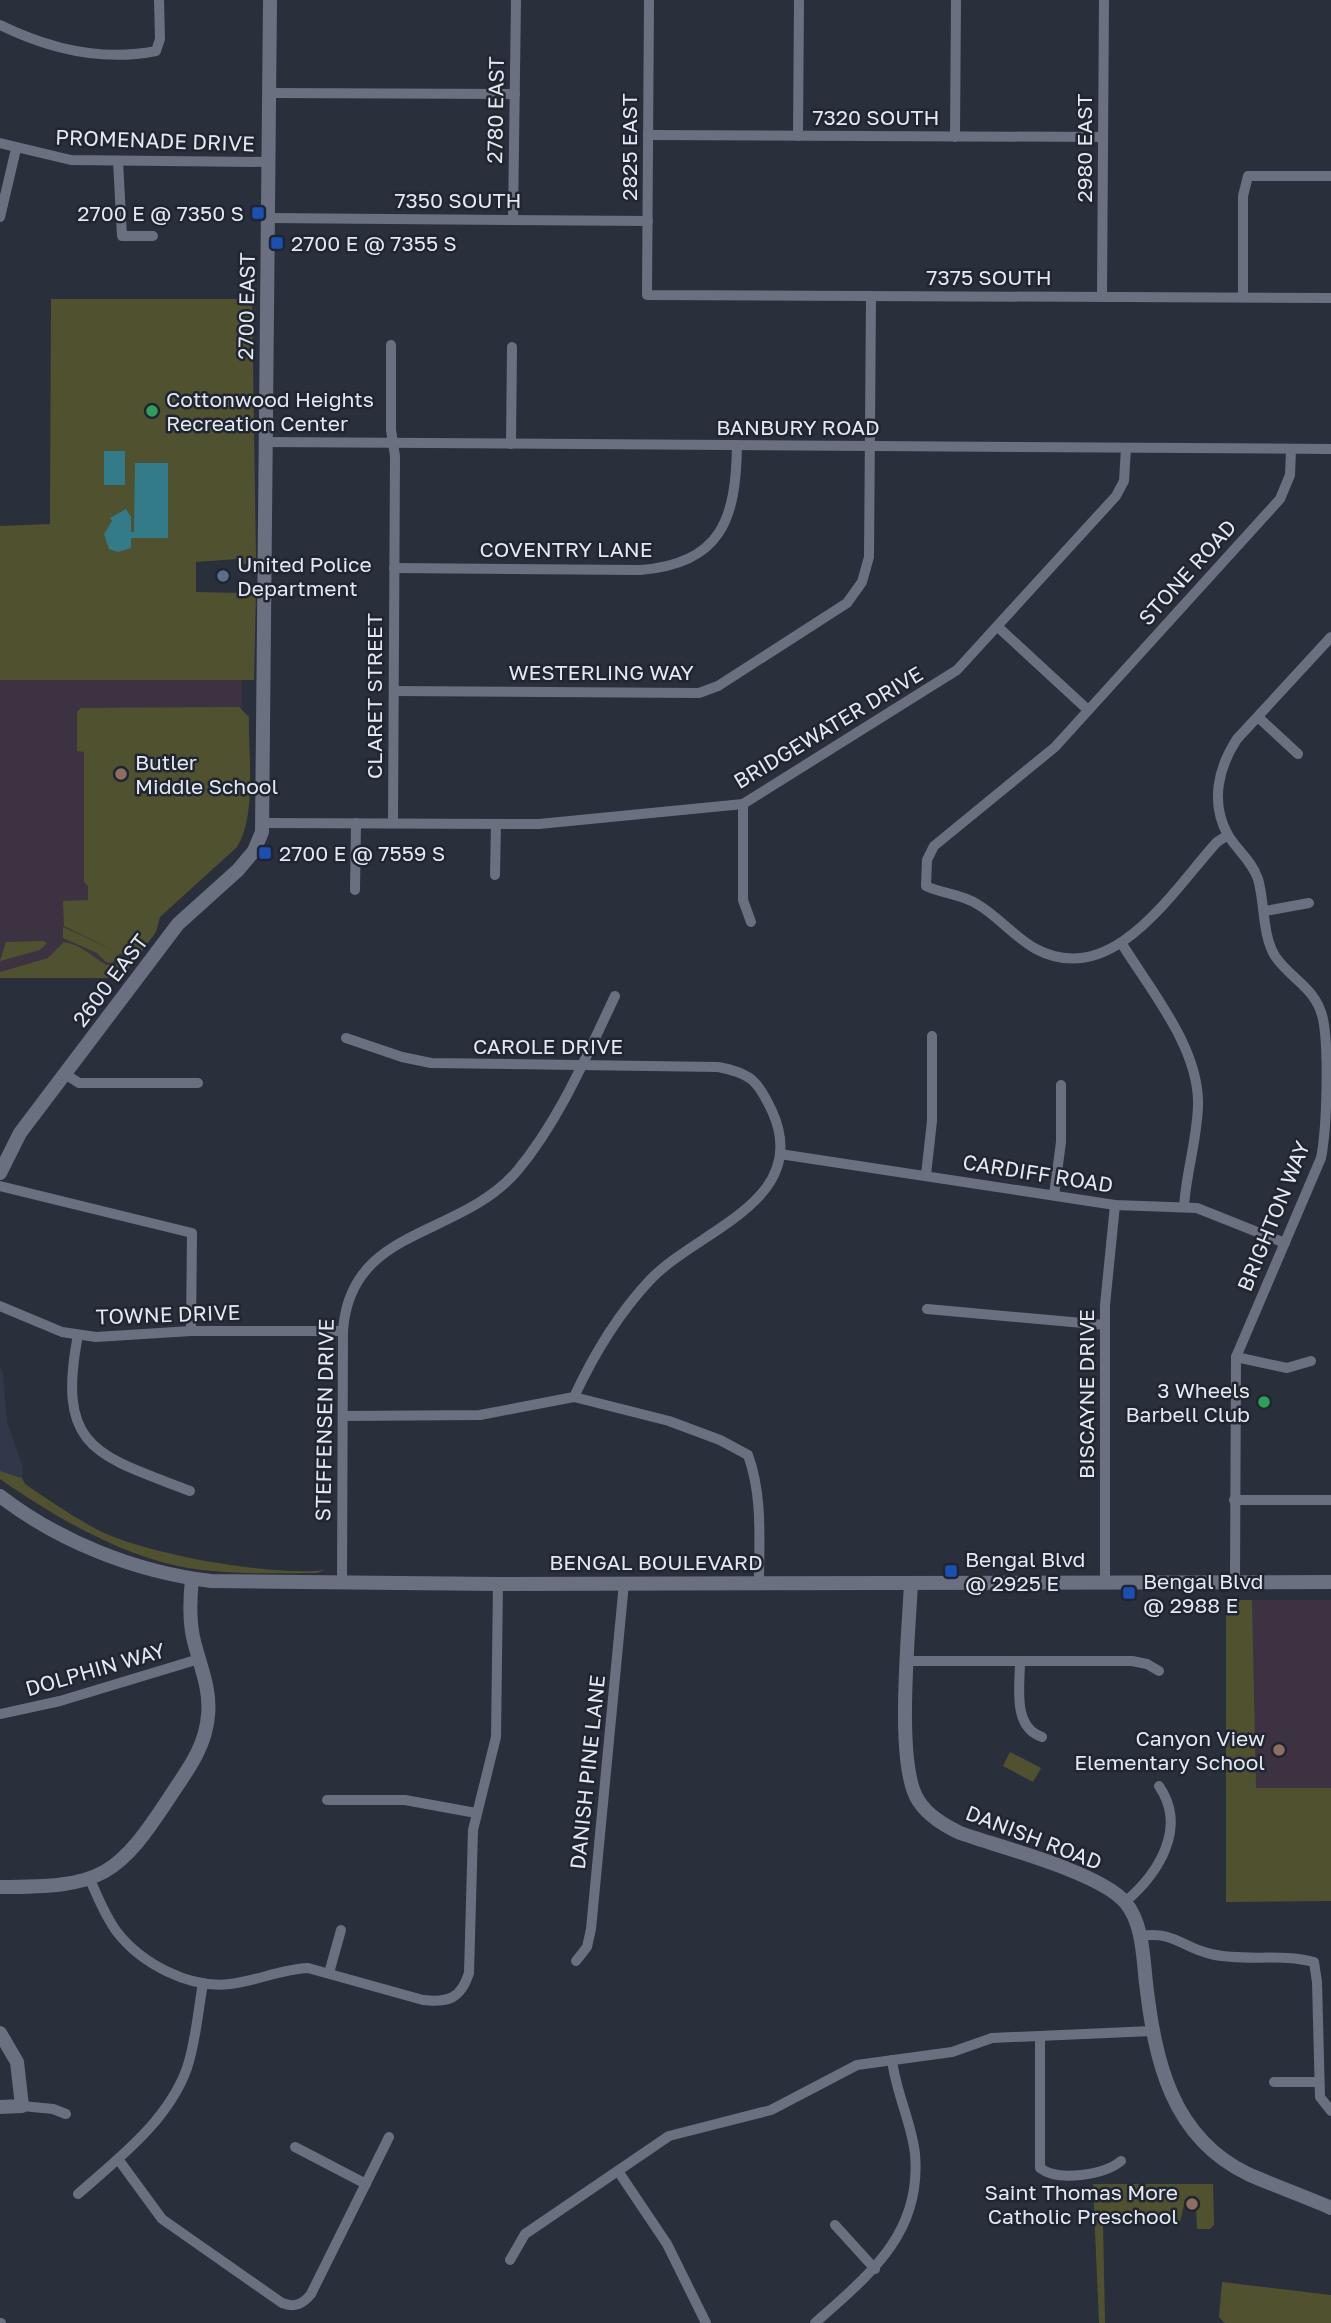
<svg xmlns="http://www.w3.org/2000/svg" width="1331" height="2323" viewBox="0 0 1331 2323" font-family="'Golos Text',sans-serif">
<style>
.built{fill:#31384a}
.education{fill:#3d3242}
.green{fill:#50522f}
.water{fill:#347b89}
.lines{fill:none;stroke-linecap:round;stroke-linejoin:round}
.street{stroke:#6a7080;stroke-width:10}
.secondary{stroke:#6a7080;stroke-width:14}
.transit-dot{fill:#1a4fb4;stroke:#202532;stroke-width:2.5}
.leisure-dot{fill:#2e9e5b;stroke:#202532;stroke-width:2.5}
.service-dot{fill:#5c6f8a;stroke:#202532;stroke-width:2.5}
.education-dot{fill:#8d6e63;stroke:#202532;stroke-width:2.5}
.labels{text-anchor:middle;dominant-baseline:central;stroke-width:5;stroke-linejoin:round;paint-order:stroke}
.street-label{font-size:21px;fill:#e3e7ef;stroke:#202532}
.poi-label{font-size:21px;fill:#e3e7ef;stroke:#202532;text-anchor:start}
</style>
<rect width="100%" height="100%" fill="#2a2f3c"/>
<polygon class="built" points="0,1367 3,1373 7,1422 23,1468 22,1478 0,1471"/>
<g class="education">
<polygon points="0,680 242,680 240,839 154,917 115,965 100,976 0,978"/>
<polygon points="1226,1600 1331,1600 1331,1901 1226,1902"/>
</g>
<g class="green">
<polygon points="51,299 252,299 256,558 250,559 250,564 238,564 237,559 196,562 196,592 245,593 249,590 249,593 256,593 254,680 0,680 0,526 50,524"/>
<path d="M239 707 249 717C248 754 257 815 237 847L160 917 156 932 133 963 120 953 112 963 106 962 97 953 63 938V927L117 952 64 926 63 901 88 900V886L84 882V752L77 751V712L81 708Z"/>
<polygon points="43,941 47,943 40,950 0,961 6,942"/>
<path d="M64 942C80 944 93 957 106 965H115L121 958 130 966 121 978H0V972L48 958Z"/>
<path d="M0 1471 22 1478 25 1484C49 1500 73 1517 98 1530 144 1554 274 1577 325 1570L317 1573C274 1573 230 1575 188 1568 123 1557 53 1516 0 1479Z"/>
<polygon points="1226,1600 1252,1600 1256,1788 1331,1788 1331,1901 1226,1902"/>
<polygon points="1010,1752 1041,1768 1033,1782 1003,1766"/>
<polygon points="1093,2184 1213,2184 1214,2225 1210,2229 1197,2229 1196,2204 1184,2205 1180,2222 1103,2222 1105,2323 1099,2323"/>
<polygon points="1222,2282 1331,2295 1331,2323 1225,2323 1219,2317"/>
</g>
<g class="water">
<rect x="104" y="451" width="21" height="34"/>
<polygon points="135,463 168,463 168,538 131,538 131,548 118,552 109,549 104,534 112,521 110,518 126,509 131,517 131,532 134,532"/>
</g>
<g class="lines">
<g class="street">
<polyline points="649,0 647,295 1331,298"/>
<path d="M0 25C49 49 101 62 156 51L160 39 159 0"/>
<polyline points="270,93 515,94"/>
<polyline points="648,135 1103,137"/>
<polyline points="798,136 799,0"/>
<polyline points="955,137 956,0"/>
<polyline points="0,143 71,160 268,162"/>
<polyline points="118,161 122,236 153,236"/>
<polyline points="0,217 16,149"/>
<polyline points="268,218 648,221"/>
<polyline points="513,220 516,0"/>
<polyline points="1102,297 1104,0"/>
<polyline points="1243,297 1243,196 1248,176 1331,176"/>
<polyline points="391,345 391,430 395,456 393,823"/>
<polyline points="265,442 1331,449"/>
<polyline points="511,444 512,347"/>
<path d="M394 568 640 570C722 564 736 518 737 445"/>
<polyline points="998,627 1088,710"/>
<polyline points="394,691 699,693 718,686 847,603 862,582 869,557 871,296"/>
<polyline points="1258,717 1298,754"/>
<polyline points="743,804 743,900 751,922"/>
<polyline points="263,823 539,824 743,804 957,670 1116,496 1124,481 1126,448"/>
<path d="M1228 835 1217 842C1173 890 1113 990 1036 949 1014 937 998 916 977 904 961 894 943 894 926 886L927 860 934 846 1055 747 1280 499 1290 475 1291 450"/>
<polyline points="495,875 496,824"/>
<polyline points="355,890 356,823"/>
<polyline points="1265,911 1309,903"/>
<path d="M1122 944C1151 991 1200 1049 1198 1106 1197 1140 1186 1173 1184 1207"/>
<path d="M346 1038 402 1057 431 1063 718 1067C751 1073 758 1081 772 1111 813 1201 697 1230 650 1280 619 1313 593 1356 574 1397"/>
<polyline points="65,1074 79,1083 198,1083"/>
<polyline points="780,1154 1115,1205 1197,1208 1285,1243"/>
<polyline points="926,1175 932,1121 932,1036"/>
<polyline points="0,1186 192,1233 191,1331"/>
<polyline points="1054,1195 1061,1142 1061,1085"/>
<polyline points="0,1306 62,1332 96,1337 191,1331 343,1331"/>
<polyline points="927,1309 1105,1325"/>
<path d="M78 1335C56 1449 96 1455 190 1491"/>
<polyline points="1236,1357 1287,1368 1311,1361"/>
<path d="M343 1416 480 1415 574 1397 669 1421 720 1440 748 1455C763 1496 759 1541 759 1583"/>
<polyline points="1234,1500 1331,1500"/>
<path d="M1235 1582 1236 1357 1321 1158C1327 1128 1329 1049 1323 1019 1316 987 1291 980 1275 956 1262 935 1265 903 1258 879 1252 861 1237 850 1228 835 1210 803 1218 768 1237 739L1331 637"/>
<polyline points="1105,1583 1105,1305 1115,1205"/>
<path d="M342 1584 343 1331C350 1226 459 1239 517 1171 559 1121 587 1055 615 996"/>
<polyline points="908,1661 1132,1661 1147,1664 1159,1671"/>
<path d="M1020 1661C1020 1686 1012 1727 1042 1737"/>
<polyline points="0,1714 60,1701 199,1659"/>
<polyline points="327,1800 405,1800 476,1813"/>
<path d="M90 1880C98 1897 105 1916 117 1932 141 1963 189 1989 230 1984 257 1981 281 1969 308 1968L423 2000C449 2003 461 1998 469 1973L473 1830 496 1737 498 1584"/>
<path d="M1125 1902C1158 1874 1188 1828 1159 1786"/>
<path d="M1140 1936C1176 1931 1180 1947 1211 1954 1245 1962 1280 1953 1314 1962L1317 1982 1320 2097 1331 2111"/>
<polyline points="576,1961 587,1947 591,1929 624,1583"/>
<polyline points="329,1973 341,1930"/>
<path d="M1040 2037V2168C1058 2182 1104 2175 1121 2161"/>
<polyline points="1274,2082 1318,2082"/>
<polyline points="22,2106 53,2109 66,2114"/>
<polyline points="295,2147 366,2184"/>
<path d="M118 2159 162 2219 282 2303C295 2308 303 2304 311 2294L389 2137"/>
<polyline points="618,2171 667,2244 706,2323"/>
<path d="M78 2194C119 2158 168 2121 187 2068 196 2041 198 2011 203 1983"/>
<polyline points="835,2225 875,2269"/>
<polyline points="510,2260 525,2234 669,2136 771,2110 857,2065 952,2052 992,2038 1152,2031"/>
<polyline points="0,2323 1,2323"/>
<path d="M815 2323C869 2275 922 2234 915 2154 912 2124 896 2093 892 2060"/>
</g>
<g class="secondary">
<polyline points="0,1173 20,1133 178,924 238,870 254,851 262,832 270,0"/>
<path d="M0 1496C60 1542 136 1572 211 1581L498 1584 1331 1582"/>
<path d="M911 1583C909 1631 895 1764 918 1800 928 1816 944 1825 960 1833 1000 1847 1099 1872 1125 1902 1143 1923 1143 1957 1146 1983 1155 2060 1171 2137 1248 2174 1275 2186 1304 2196 1331 2208"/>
<path d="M0 1887C103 1887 117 1878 173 1792 189 1768 206 1745 208 1715 211 1688 199 1664 193 1637 189 1618 190 1598 192 1579"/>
<polyline points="0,2033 17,2062 22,2106 0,2107"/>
</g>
</g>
<g class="transit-dot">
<rect x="251" y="206" width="14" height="14" rx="3.5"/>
<rect x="270" y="236" width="14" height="14" rx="3.5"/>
<rect x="258" y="846" width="14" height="14" rx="3.5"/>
<rect x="944" y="1564" width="14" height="14" rx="3.5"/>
<rect x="1122" y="1586" width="14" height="14" rx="3.5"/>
</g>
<g class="leisure-dot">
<circle cx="152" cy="411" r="7"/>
<circle cx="1264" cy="1402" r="7"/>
</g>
<circle class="service-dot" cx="223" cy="576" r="7"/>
<g class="education-dot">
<circle cx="121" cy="774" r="7"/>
<circle cx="1279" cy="1750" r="7"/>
<circle cx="1192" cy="2204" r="7"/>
</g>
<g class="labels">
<g class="street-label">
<text transform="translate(495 110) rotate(-89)">2780 EAST</text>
<text x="876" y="117">7320 SOUTH</text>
<text transform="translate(155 140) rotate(2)">PROMENADE DRIVE</text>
<text transform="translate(629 147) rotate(-90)">2825 EAST</text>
<text transform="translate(1084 148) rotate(-90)">2980 EAST</text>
<text x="458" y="200">7350 SOUTH</text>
<text x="989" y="277">7375 SOUTH</text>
<text transform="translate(246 306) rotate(-89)">2700 EAST</text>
<text x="798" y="427">BANBURY ROAD</text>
<text x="566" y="549">COVENTRY LANE</text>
<text transform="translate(1187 572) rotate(-48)">STONE ROAD</text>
<text x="601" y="672">WESTERLING WAY</text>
<text transform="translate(374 696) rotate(-90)">CLARET STREET</text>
<text transform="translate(828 727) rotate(-31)">BRIDGEWATER DRIVE</text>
<text transform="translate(110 980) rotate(-53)">2600 EAST</text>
<text x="548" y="1046">CAROLE DRIVE</text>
<text transform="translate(1038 1173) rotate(9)">CARDIFF ROAD</text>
<text transform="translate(1273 1216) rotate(-68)">BRIGHTON WAY</text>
<text transform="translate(168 1314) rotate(-2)">TOWNE DRIVE</text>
<text transform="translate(1086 1394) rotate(-90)">BISCAYNE DRIVE</text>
<text transform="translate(324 1420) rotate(-89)">STEFFENSEN DRIVE</text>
<text x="656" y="1562">BENGAL BOULEVARD</text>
<text transform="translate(95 1669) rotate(-16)">DOLPHIN WAY</text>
<text transform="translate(587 1772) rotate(-84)">DANISH PINE LANE</text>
<text transform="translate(1034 1837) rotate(21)">DANISH ROAD</text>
</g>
<g class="poi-label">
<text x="244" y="213" text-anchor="end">2700 E @ 7350 S</text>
<text x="291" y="243">2700 E @ 7355 S</text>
<text x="166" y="399">Cottonwood Heights<tspan x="166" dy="24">Recreation Center</tspan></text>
<text x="237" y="564">United Police<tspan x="237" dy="24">Department</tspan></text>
<text x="135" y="762">Butler<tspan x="135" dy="24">Middle School</tspan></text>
<text x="279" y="853">2700 E @ 7559 S</text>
<text x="1250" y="1390" text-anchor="end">3 Wheels<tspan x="1250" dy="24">Barbell Club</tspan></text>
<text x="965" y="1559">Bengal Blvd<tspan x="965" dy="24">@ 2925 E</tspan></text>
<text x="1143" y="1581">Bengal Blvd<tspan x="1143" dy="24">@ 2988 E</tspan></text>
<text x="1265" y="1738" text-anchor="end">Canyon View<tspan x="1265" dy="24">Elementary School</tspan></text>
<text x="1178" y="2192" text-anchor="end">Saint Thomas More<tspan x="1178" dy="24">Catholic Preschool</tspan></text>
</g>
</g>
</svg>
